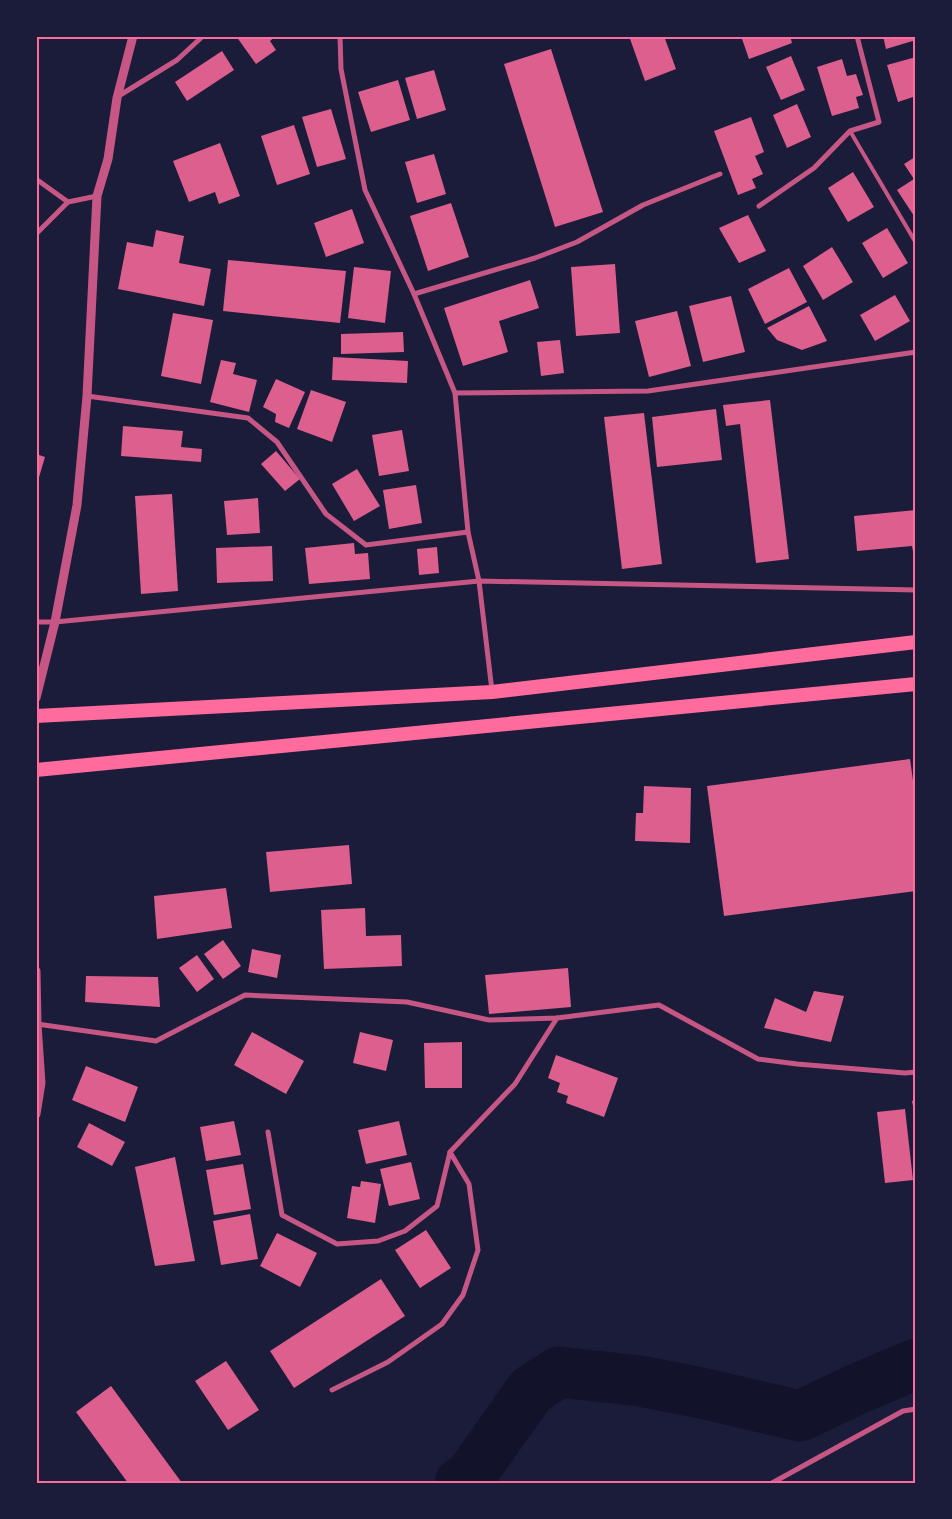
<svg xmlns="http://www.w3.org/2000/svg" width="952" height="1519" viewBox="0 0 952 1519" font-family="Inter,sans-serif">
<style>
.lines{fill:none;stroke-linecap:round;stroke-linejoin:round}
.river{stroke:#12122b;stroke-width:51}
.building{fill:#dd5f8e}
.service{stroke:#c65784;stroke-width:4}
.minor{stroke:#c65784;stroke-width:5}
.tertiary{stroke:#c65784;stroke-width:9}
.trunk{stroke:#ff6b9d;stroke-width:14}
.neatline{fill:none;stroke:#ff6b9d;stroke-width:2}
</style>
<rect width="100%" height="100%" fill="#1b1b3a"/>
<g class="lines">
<polyline class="river" points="460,1483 471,1475 531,1390 559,1372 640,1381 701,1393 800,1416 857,1389 916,1364"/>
</g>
<g class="building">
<polygon points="236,36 276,36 270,41 276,50 256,64"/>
<polygon points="629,36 664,36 676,69 645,81"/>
<polygon points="741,36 790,36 792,43 749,59"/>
<polygon points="883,36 916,36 916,40 886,49"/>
<polygon points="551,49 603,212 555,227 504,64"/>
<polygon points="222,51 234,70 187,101 175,82"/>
<polygon points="791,56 805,90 781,100 766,67"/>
<polygon points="916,57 916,96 898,102 887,65"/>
<polygon points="842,59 847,76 856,74 863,95 856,97 859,108 832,116 817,67"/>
<polygon points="434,70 446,110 417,119 405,78"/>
<polygon points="398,80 410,120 371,132 358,92"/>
<polygon points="797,104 811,137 787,148 773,115"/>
<polygon points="331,109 346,159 317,167 302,117"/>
<polygon points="751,117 764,152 755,156 763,174 752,179 756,188 738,195 714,131"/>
<polygon points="294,125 310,174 277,185 261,136"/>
<polygon points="220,143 240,196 219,204 215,192 189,202 173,161"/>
<polygon points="434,154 446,194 417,203 405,162"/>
<polygon points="915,157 916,159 916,219 897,190 914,179 904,164"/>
<polygon points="853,172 874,207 848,222 828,188"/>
<polygon points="451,203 469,257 428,271 410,216"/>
<polygon points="352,209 364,243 326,257 314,223"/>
<polygon points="748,215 766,251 739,263 719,228"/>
<polygon points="887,228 908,263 883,278 862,243"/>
<polygon points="156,230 184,236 179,263 211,269 204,306 118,289 127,242 153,247"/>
<polygon points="832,247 853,282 823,300 803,266"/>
<polygon points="228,260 346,271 340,323 223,311"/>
<polygon points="615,264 620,333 576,336 571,267"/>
<polygon points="354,267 391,271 385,323 348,318"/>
<polygon points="789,268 807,302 765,324 748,289"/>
<polygon points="530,280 539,308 499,321 508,352 463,366 444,308"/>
<polygon points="895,295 910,321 875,341 860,315"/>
<polygon points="731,296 745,352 703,362 689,306"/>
<polygon points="809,306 827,341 802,350 777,340 767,328"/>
<polygon points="677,311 691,366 649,377 635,321"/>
<polygon points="173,313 213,320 201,384 161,376"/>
<polygon points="403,332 404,352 341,354 341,334"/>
<polygon points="560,340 564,373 541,376 537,342"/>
<polygon points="333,357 408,361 407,383 332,380"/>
<polygon points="221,360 236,363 233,374 257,380 249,412 210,402"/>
<polygon points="276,379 305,392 289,428 275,422 276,414 263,407"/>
<polygon points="311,390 346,402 332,442 297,429"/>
<polygon points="770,400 789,559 756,563 740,424 726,426 723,405"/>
<polygon points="716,409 722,460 657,467 652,417"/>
<polygon points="644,413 662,564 622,569 604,417"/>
<polygon points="123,426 183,431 181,447 202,449 201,462 121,456"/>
<polygon points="402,430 409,471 379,476 372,435"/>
<polygon points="276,451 300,479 285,491 261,464"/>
<polygon points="36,454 45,457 37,484 36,484"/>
<polygon points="357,469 380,506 354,521 332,484"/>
<polygon points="416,485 422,523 389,529 383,490"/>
<polygon points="172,494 178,591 141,594 135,496"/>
<polygon points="258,498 260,533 227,535 224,501"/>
<polygon points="916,510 916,557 914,557 912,546 857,551 854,516"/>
<polygon points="354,543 355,554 368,553 370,579 309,584 305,548"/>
<polygon points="272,546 273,581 217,583 216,548"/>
<polygon points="437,547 439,573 419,575 417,549"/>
<polygon points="910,759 916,802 916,891 724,916 707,786"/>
<polygon points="644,786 691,788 690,843 635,841 636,813 643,813"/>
<polygon points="349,845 352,884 270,892 266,852"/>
<polygon points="226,888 232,928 157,939 154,896"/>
<polygon points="365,908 366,936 401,935 402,966 324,969 321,910"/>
<polygon points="223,940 241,966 223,979 204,954"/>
<polygon points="252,949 281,955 277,978 248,972"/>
<polygon points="197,955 214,979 197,992 179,968"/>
<polygon points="568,968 571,1007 489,1014 485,975"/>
<polygon points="86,976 158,977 160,1007 85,1002"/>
<polygon points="814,991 844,996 831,1042 764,1028 775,998 806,1012"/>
<polygon points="252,1032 304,1061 286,1094 234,1065"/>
<polygon points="360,1032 393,1040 386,1071 353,1063"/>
<polygon points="462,1042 462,1088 425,1088 424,1043"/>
<polygon points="556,1055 618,1078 604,1117 566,1103 568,1096 557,1092 560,1083 548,1078"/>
<polygon points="86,1066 138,1087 125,1122 72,1100"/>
<polygon points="916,1100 916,1116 915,1116 912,1101"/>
<polygon points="905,1109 913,1180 885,1183 877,1112"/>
<polygon points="234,1121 241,1155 206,1161 200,1127"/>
<polygon points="399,1121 407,1155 366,1164 358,1130"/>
<polygon points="89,1123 125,1142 112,1166 77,1147"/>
<polygon points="175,1157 195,1261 155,1266 135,1167"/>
<polygon points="411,1162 420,1199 389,1206 380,1169"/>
<polygon points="243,1164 251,1209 214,1215 206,1170"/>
<polygon points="361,1181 381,1184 375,1223 347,1218 352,1186 360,1187"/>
<polygon points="250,1214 258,1259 221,1265 213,1221"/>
<polygon points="426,1230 451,1268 420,1288 395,1250"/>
<polygon points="277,1233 317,1253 300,1287 260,1266"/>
<polygon points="381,1279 405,1316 294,1388 270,1351"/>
<polygon points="226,1361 259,1410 228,1430 195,1381"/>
<polygon points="111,1386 182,1483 128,1483 76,1412"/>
</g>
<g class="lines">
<polyline class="service" points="850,131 916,243"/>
<g class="minor">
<polyline points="340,36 341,69 365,190 414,294 455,393 468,532 479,581 492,691"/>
<polyline points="117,97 177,60 203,36"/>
<polyline points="36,179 68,202"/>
<polyline points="759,206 814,168 850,131 879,122 857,36"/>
<polyline points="36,234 68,202 97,196"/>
<polyline points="414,294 535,258 577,242 643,205 720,174"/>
<polyline points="455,393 648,391 916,352"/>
<polyline points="87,396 248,418 277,442 326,514 366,545 468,532"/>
<polyline points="36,622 55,622 479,581 916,590"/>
<polyline points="37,1024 156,1041 245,995 407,1002 489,1020 557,1018 659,1005 758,1059 797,1064 905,1073 916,1072"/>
<polyline points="268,1132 282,1215 337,1244 378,1241 405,1231 437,1206 450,1152"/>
<polyline points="332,1390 388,1362 442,1324 463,1295 478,1250 469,1184 450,1152 515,1084 557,1018"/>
<polyline points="772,1483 903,1411 916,1409"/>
</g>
<g class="tertiary">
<polyline points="36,698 55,622 77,505 87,396 97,196 108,159 117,98 133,36"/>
<polyline points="36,971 37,1024 41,1083 36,1114"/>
</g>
<g class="trunk">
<polyline points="36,716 492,692 916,642"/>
<polyline points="36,770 916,684"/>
</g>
</g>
<rect width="952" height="1519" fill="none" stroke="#1b1b3a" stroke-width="75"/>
<rect x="38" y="38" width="876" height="1444" class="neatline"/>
</svg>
